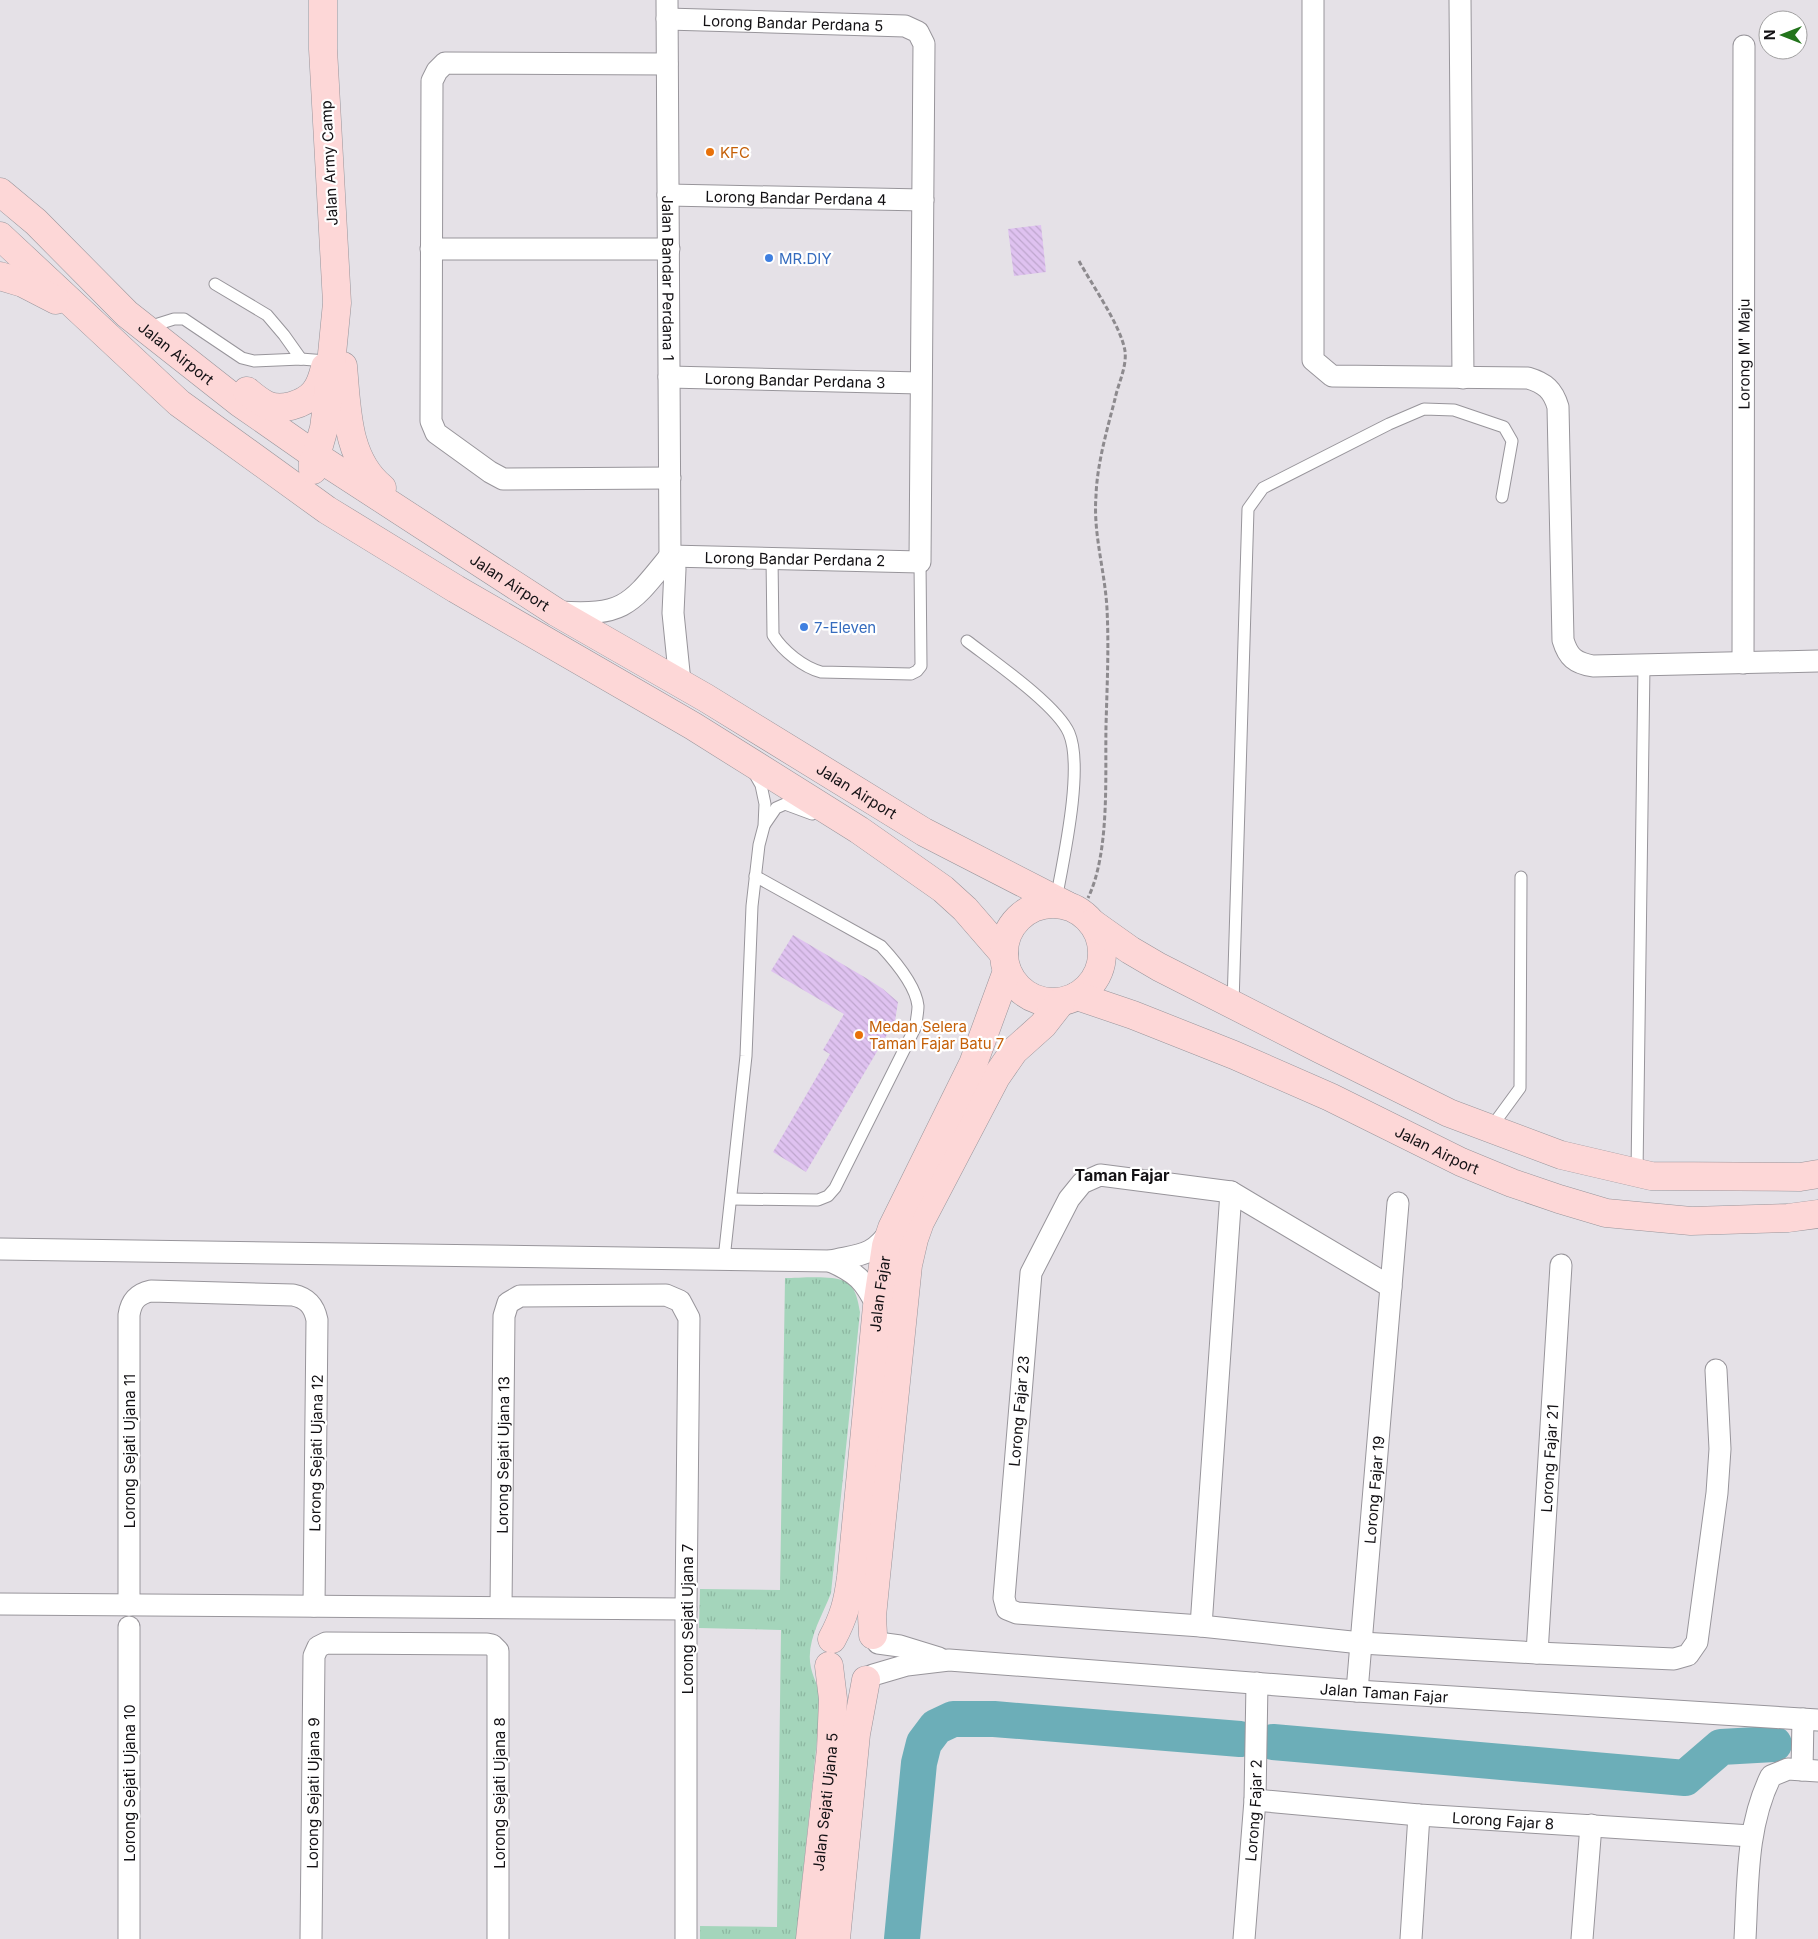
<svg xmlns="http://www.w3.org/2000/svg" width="1818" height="1939" viewBox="0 0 1818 1939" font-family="Inter,sans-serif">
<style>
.park{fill:url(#park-tufts)}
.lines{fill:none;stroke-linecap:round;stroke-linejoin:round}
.river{stroke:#6caeb8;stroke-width:36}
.building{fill:url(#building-back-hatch)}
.lane-casing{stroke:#98959b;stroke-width:13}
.street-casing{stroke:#98959b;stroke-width:23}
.secondary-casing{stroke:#98959b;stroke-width:29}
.path{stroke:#8d8a8e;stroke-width:3;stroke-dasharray:5 2.5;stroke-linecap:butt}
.lane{stroke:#fff;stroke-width:11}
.street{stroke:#fff;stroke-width:21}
.secondary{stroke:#fdd7d7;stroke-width:28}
.food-dot{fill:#e8710a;stroke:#fff;stroke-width:2}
.shop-dot{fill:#3f7fe0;stroke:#fff;stroke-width:2}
.labels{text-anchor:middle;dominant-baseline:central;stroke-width:4.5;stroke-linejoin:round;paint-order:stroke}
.street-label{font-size:15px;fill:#131114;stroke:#fff}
.food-label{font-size:15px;fill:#c56008;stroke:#fff;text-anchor:start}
.shop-label{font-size:15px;fill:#366cbe;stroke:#fff;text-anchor:start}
.neighbourhood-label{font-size:16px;font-weight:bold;fill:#131114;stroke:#fff}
</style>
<defs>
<pattern id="park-tufts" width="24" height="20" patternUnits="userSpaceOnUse" patternTransform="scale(1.25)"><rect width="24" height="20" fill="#a4d5bb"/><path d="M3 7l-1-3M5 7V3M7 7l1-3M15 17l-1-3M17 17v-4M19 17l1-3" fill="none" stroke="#8cb6a0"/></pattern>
<pattern id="building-back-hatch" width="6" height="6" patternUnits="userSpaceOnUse" patternTransform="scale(1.25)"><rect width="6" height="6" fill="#dfc2f0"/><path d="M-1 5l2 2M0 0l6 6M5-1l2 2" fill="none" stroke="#bea6cd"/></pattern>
</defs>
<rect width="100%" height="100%" fill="#e5e1e7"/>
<path class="park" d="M785 1278C799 1278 833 1275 844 1281 856 1286 858 1301 860 1312L831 1593C822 1617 805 1642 811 1668 814 1680 820 1690 821 1702L796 1939H700V1926L777 1927 781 1630 699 1628 700 1589 780 1590Z"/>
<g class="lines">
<g class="river">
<polyline points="1273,1742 1685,1778 1721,1747 1774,1744"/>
<polyline points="902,1939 919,1763 924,1743 936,1727 953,1719 994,1719 1240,1739"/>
</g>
</g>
<g class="building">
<polygon points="1041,225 1046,272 1014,276 1008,229"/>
<polygon points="793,935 866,978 883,989 898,1002 895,1021 806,1172 773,1152 830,1054 823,1050 844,1014 771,971"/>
</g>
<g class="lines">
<defs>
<g id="lane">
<polyline points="215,284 267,315 284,335 301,359"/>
<polyline points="155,325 174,319 184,319 242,358 254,361 301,359 326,361"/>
<path d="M772 558 773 635C783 651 803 667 821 672L911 674 917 671 921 666 920 562"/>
<path d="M967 641C993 661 1057 705 1069 733 1084 768 1063 861 1056 900"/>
<polyline points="765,824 776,808 785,804 812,814"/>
<polyline points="1233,1004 1248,509 1263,488 1389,424 1424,409 1454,410 1504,427 1512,441 1502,497"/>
<polyline points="1490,1129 1520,1088 1521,877"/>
<polyline points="1637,1173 1644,665"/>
<path d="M731 1199 818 1200 828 1196 835 1188 916 1026C916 1020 918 1013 918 1006 916 986 894 960 881 946L755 876"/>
<polyline points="724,1259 746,1056 752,906 759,845 764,826 765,804 761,785 753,771"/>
</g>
<g id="street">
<path id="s1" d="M667 0 670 556 675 569 673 613 680 682"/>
<path d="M1313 0V360L1332 376 1528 378C1545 383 1553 390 1558 407L1563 640C1568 657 1575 663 1593 666L1818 661"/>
<polyline points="1460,0 1463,378"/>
<path id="s2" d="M667 19 905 26 918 32 924 44 920 562 670 556"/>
<polyline points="667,64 445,63 437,71 432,81 431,421 436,433 490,472 503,479 670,478"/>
<path id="s3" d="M668 195 923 200"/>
<polyline points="431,249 669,249"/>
<path id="s4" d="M669 377 920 383"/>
<path d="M559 612C625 616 630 605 670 556"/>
<path id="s5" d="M1743 663 1744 46"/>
<path d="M0 1249 830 1261C861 1254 872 1257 891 1230"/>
<path d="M830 1261C857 1273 864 1280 877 1306"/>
<polyline points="1391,1287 1231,1192 1100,1175 1082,1183 1069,1199 1031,1273 1004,1598 1007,1609 1017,1613 1201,1626 1361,1643 1537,1653 1674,1659 1688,1655 1697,1642 1717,1493 1720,1449 1716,1370"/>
<polyline points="0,1604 686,1609"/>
<path d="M129 1605V1315C131 1301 137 1294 151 1291L293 1295C307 1298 314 1305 317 1320L314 1606"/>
<path id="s6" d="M501 1607 504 1316 508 1303 520 1296 666 1295 680 1301 689 1318 686 1609V1939"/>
<polyline points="1201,1626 1231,1192"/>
<polyline points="129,1627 129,1939"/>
<polyline points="878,1643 900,1646 939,1658"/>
<path id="s7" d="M1537 1653 1561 1265"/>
<path id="s8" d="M873 1675 907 1665 949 1660 1357 1691 1818 1720"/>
<path id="s9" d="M1357 1691 1398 1203"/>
<polyline points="1802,1770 1803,1719"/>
<path id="s10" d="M1255 1800 1419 1815 1751 1836"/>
<path id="s11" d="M311 1939 314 1656 318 1647 326 1643 487 1644 492 1645 498 1651V1939"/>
<path id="s12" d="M1244 1939 1255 1800 1257 1683"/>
<polyline points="1411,1939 1419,1815"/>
<polyline points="1582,1939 1591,1825"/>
<path d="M1745 1939C1748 1884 1746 1826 1771 1776L1788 1769 1818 1771"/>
</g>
<g id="secondary">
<path id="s13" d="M0 192 36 222 127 314 240 403 316 456 556 612 706 698 924 832 1066 905"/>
<polyline points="0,236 179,403 327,510 456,589 693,726 859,830 943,889 965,909 1004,954"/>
<polyline points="0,276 23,283 56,300"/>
<path d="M343 366C347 408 346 459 382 488"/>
<path d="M247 391C253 396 260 402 267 405 274 408 283 408 291 406 313 400 320 389 325 367"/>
<polyline points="313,470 313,462 316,456 324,428 327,405 337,303 323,49 323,0"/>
<circle cx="1053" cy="953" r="49"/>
<polyline points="1092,923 1130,950 1159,967 1320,1049 1449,1113 1561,1155 1651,1176 1800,1177 1818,1174"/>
<path id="s14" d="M1077 996 1133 1015 1234 1055 1330 1097 1461 1162 1512 1183 1559 1199 1606 1213 1691 1221 1788 1218 1818 1214"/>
<polyline points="873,1635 872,1616 876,1576 908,1265 914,1239 920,1222 996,1077 1014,1051 1043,1025 1061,1002"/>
<path id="s15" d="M832 1639C844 1617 848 1601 851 1577L877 1306 886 1246 892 1228 973 1064 1007 971"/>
<path id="s16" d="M810 1939 831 1749 833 1699 829 1666"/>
<polyline points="836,1939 856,1734 866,1680"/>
</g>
</defs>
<use href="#lane" class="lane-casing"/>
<use href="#street" class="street-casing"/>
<use href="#secondary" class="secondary-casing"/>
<path class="path" d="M1079 261C1092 285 1121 326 1125 351 1127 367 1118 384 1115 399 1107 430 1097 464 1096 496 1093 534 1105 571 1107 609 1109 648 1107 687 1106 726 1105 777 1110 852 1088 898"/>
<use href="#lane" class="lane"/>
<use href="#street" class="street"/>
<use href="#secondary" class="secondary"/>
</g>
<g class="food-dot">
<circle cx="710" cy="152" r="5"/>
<circle cx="859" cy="1035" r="5"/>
</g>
<g class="shop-dot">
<circle cx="769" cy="258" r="5"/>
<circle cx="804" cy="627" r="5"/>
</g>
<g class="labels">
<g class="street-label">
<text stroke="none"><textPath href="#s2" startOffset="126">Lorong Bandar Perdana 5</textPath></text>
<text transform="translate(329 163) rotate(-93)">Jalan Army Camp</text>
<text stroke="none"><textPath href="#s3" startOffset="128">Lorong Bandar Perdana 4</textPath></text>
<text stroke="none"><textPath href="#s1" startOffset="278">Jalan Bandar Perdana 1</textPath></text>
<text stroke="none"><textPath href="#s13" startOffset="239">Jalan Airport</textPath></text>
<text stroke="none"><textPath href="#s5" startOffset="309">Lorong M' Maju</textPath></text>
<text stroke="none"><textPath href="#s4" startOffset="126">Lorong Bandar Perdana 3</textPath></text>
<text transform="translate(795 559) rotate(1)">Lorong Bandar Perdana 2</text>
<text stroke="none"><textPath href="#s13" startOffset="644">Jalan Airport</textPath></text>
<text stroke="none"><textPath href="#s13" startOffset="1049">Jalan Airport</textPath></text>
<text stroke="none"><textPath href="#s14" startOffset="392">Jalan Airport</textPath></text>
<text stroke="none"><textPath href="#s15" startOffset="350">Jalan Fajar</textPath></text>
<text transform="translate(1019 1411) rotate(-85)">Lorong Fajar 23</text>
<text transform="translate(129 1451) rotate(-90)">Lorong Sejati Ujana 11</text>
<text transform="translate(316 1453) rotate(-89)">Lorong Sejati Ujana 12</text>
<text stroke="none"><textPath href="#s6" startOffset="152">Lorong Sejati Ujana 13</textPath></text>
<text stroke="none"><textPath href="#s7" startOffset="195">Lorong Fajar 21</textPath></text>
<text stroke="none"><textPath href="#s9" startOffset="202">Lorong Fajar 19</textPath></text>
<text transform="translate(687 1619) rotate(-90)">Lorong Sejati Ujana 7</text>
<text stroke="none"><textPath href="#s8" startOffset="514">Jalan Taman Fajar</textPath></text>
<text transform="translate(129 1783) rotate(-90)">Lorong Sejati Ujana 10</text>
<text stroke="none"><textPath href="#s11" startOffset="146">Lorong Sejati Ujana 9</textPath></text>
<text transform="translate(499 1793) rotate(-90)">Lorong Sejati Ujana 8</text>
<text stroke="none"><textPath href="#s16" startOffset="138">Jalan Sejati Ujana 5</textPath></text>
<text stroke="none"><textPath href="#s12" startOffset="129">Lorong Fajar 2</textPath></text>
<text stroke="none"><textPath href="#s10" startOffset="249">Lorong Fajar 8</textPath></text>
</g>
<g class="food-label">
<text x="720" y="152">KFC</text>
<text x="869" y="1026">Medan Selera<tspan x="869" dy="17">Taman Fajar Batu 7</tspan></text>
</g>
<g class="shop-label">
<text x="779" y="258">MR.DIY</text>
<text x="814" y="627">7-Eleven</text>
</g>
<g class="neighbourhood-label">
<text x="1122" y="1175">Taman Fajar</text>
</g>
</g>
<g transform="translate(1783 35) rotate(270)"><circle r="24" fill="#ffffff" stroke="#a1a0a1"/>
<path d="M0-4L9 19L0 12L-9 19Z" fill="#23741c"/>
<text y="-8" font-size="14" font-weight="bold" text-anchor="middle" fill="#131114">N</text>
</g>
</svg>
